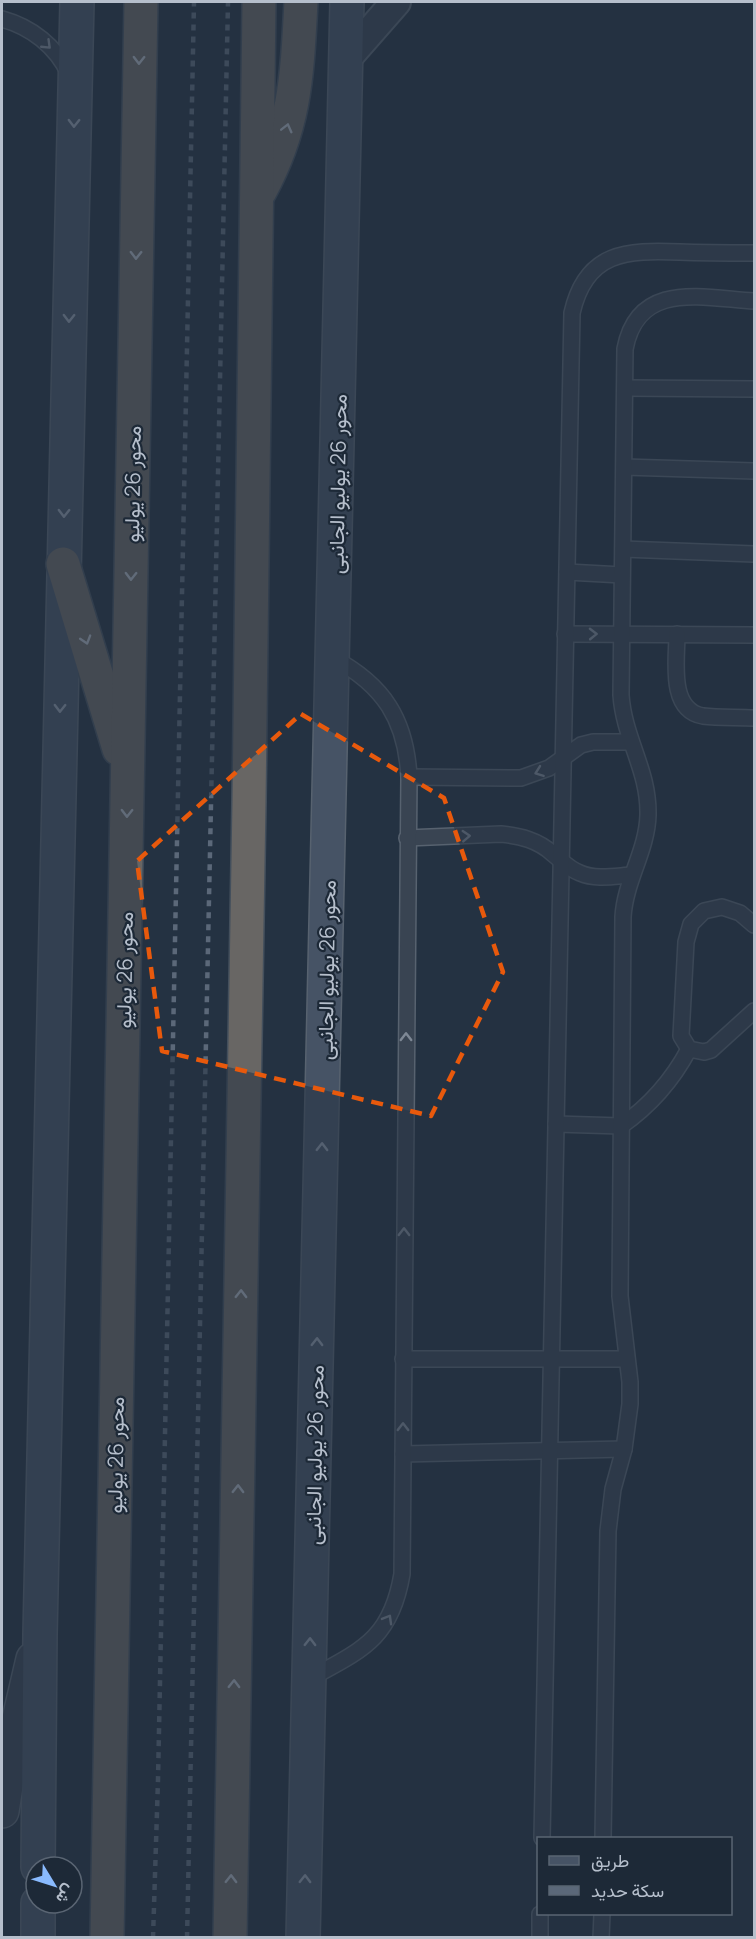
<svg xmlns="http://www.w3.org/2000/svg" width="756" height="1939" viewBox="0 0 756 1939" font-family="Manrope,Vazirmatn,sans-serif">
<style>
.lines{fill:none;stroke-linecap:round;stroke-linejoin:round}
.service-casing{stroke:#57626f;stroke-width:18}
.minor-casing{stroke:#57626f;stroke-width:32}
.tertiary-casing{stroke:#57626f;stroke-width:36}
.secondary-casing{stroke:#57626f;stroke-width:36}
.trunk-casing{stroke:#434f5c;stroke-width:36}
.service{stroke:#394452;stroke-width:15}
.minor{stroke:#394452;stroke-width:28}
.tertiary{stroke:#394452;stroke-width:33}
.secondary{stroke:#465365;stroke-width:33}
.trunk{stroke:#686664;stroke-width:33}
.rail{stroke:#5b6879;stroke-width:4.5;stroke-dasharray:6 6;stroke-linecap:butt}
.oneway{stroke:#7e8895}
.oneway2{stroke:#aab2bc}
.oneway3{stroke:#8f99a8}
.marked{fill:none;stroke:#e8590c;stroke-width:4.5;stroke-dasharray:12 8;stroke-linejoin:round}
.labels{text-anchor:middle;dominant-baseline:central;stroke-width:4.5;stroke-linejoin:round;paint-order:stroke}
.street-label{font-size:21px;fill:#b6bfcc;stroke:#1d2937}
</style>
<rect width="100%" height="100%" fill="#243242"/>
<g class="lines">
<defs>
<g id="service">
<path d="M2 19C31 27 56 46 69 74"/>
<polyline points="625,388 754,389"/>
<polyline points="624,467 754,471"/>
<polyline points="623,549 754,554"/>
<polyline points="567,572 622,575"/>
<polyline points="565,634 754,635"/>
<path d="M677 634C677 659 668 710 703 716 719 718 738 717 754 718"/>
<polyline points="409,777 521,778 549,768 581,745 593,742 631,742"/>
<path d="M407 838 501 834C520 836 538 840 553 854 562 861 569 869 580 873 596 880 615 876 632 875"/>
<polyline points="754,925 740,913 722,907 704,911 691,924 686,942 681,1036 689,1049 704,1052 711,1050 754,1011"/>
<path d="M556 1124 621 1126C651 1105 672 1081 689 1049"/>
<polyline points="403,1359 627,1359"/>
<polyline points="403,1454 624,1449"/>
<path d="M309 1679C362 1650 391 1639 402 1574L409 777C406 720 384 685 333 658"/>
<path d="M542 1838 572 313C586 251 627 250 680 252 705 253 730 253 754 253"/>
<path d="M603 1838 608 1531 613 1489 624 1449 630 1404V1382L620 1296 623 917C625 881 647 851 648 815 649 770 624 739 621 695L625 349C638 280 703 298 754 301"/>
<polyline points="540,1938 540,1914"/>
<polyline points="601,1938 602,1914"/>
</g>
<polyline id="minor" points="347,58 396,2"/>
<polyline id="tertiary" points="2,1811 12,1749 33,1659"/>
<g id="secondary">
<polyline points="38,1867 40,1634 77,2"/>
<polyline points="38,1938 38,1903"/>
<polyline points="303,1938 347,2"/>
</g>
<g id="trunk">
<path d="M260 191C296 125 297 74 301 2"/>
<polyline points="63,564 119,749"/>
<polyline points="107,1938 141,2"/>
<polyline points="230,1938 249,802 259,2"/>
</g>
</defs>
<use href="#service" class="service-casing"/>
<use href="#minor" class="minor-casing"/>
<use href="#tertiary" class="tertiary-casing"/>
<use href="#secondary" class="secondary-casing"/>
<use href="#trunk" class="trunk-casing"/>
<use href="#service" class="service"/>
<use href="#minor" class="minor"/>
<use href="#tertiary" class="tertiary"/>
<use href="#secondary" class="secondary"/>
<use href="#trunk" class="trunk"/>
<g class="rail">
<polyline points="153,1938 158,1780 194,2"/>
<polyline points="187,1938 228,2"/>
</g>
</g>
<defs><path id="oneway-chevron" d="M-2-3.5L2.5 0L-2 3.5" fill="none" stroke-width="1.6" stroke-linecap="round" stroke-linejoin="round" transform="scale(1.5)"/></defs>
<g class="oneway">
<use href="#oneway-chevron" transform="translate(47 45) rotate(44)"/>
<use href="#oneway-chevron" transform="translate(593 634) rotate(-1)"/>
<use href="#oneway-chevron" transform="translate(539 772) rotate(160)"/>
<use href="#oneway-chevron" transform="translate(466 836) rotate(-3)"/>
<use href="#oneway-chevron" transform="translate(406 1037) rotate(-90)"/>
<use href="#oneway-chevron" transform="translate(404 1232) rotate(-90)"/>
<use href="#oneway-chevron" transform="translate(403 1427) rotate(-90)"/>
<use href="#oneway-chevron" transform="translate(388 1619) rotate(-60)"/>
</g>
<g class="oneway2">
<use href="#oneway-chevron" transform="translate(139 60) rotate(91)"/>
<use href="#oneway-chevron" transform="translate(287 128) rotate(-76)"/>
<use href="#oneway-chevron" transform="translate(136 255) rotate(91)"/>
<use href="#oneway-chevron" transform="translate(131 576) rotate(91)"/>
<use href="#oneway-chevron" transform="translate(86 640) rotate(73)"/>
<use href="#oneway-chevron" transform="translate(127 813) rotate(91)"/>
<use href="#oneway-chevron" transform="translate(241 1294) rotate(-89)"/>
<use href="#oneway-chevron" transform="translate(238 1489) rotate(-89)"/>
<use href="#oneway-chevron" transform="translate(234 1684) rotate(-89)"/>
<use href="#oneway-chevron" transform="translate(231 1879) rotate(-89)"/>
</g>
<g class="oneway3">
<use href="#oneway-chevron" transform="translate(74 123) rotate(91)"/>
<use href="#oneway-chevron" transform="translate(69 318) rotate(91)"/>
<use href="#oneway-chevron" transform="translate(64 513) rotate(91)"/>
<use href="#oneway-chevron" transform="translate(60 708) rotate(91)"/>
<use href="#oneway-chevron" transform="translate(322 1147) rotate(-89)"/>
<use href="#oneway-chevron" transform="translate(317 1342) rotate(-89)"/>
<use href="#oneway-chevron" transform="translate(310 1642) rotate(-89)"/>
<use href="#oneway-chevron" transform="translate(305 1879) rotate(-89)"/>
</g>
<path d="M0 0H756V1939H0ZM301 714 444 798 503 972 431 1116 162 1051 137 861Z" fill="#243242" fill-opacity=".55" fill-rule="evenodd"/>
<path class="marked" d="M301 714 444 798 503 972 431 1116 162 1051 137 861Z"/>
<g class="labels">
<g class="street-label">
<text transform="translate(132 484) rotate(-89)">محور 26 يوليو</text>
<text transform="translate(337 484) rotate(-89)">محور 26 يوليو الجانبى</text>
<text transform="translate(124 970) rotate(-89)">محور 26 يوليو</text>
<text transform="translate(326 970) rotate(-89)">محور 26 يوليو الجانبى</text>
<text transform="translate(115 1455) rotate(-89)">محور 26 يوليو</text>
<text transform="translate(314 1455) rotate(-89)">محور 26 يوليو الجانبى</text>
</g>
</g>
<rect width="756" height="1939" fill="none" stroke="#b6bfcc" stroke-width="6"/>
<rect x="537" y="1837" width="195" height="78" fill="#1d2937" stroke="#5a6573" stroke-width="1.5"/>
<rect x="549" y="1856" width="30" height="9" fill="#465365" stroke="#5a6573" stroke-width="1.5"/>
<text x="591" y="1867" font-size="18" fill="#b6bfcc">طريق</text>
<rect x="549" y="1886" width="30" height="9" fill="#5b6879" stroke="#5a6573" stroke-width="1.5"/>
<text x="591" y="1897" font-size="18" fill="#b6bfcc">سكة حديد</text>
<g transform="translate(54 1885) rotate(128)"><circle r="28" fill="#1d2937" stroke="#5a6573" stroke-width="1.5"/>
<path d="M0-4.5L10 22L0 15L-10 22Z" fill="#89bafe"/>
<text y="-9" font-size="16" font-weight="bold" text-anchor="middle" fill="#b6bfcc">ش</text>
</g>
</svg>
